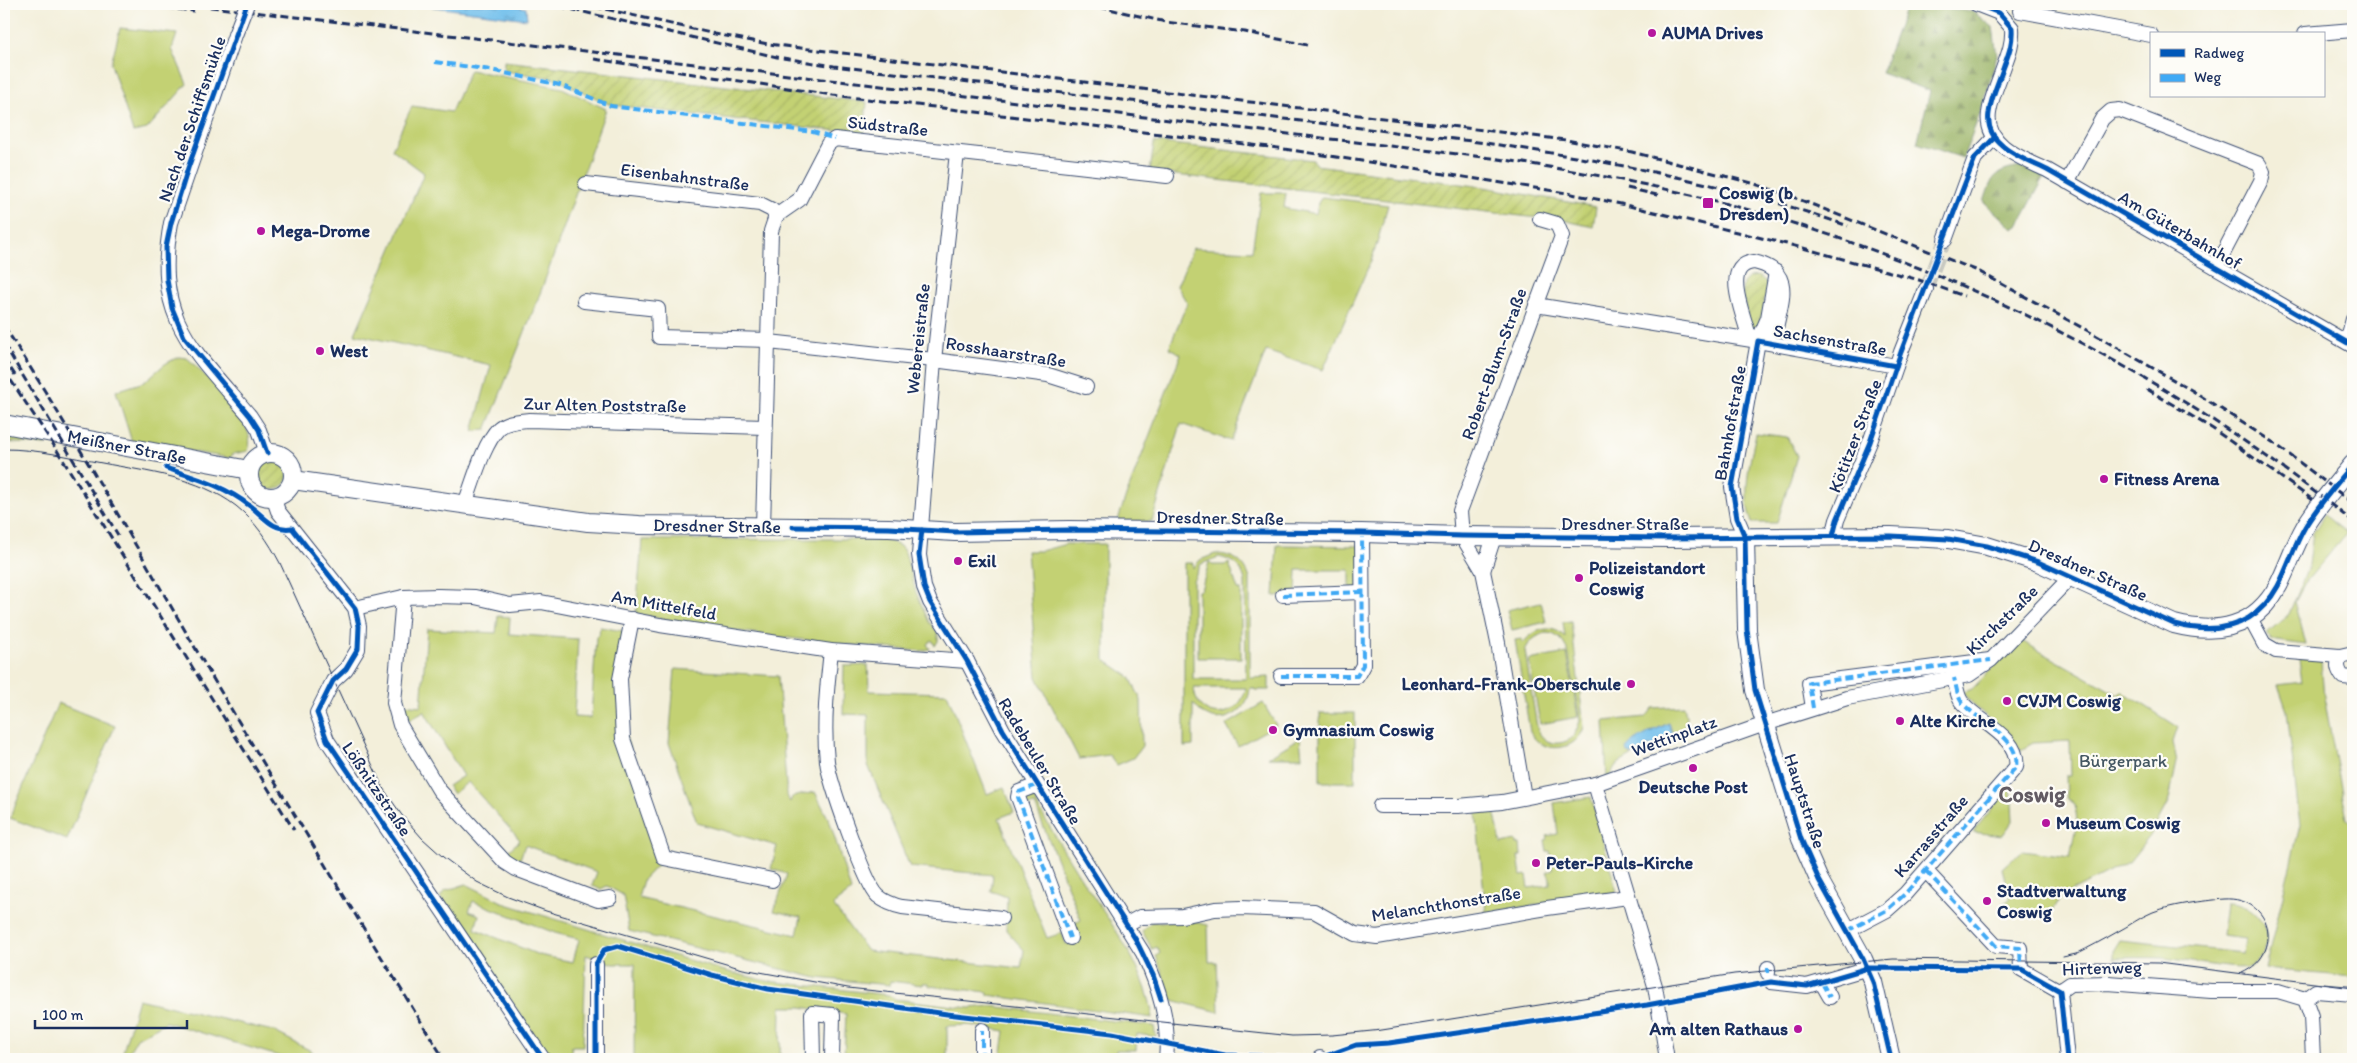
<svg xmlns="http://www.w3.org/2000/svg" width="2357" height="1063" viewBox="0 0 2357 1063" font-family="Itim,sans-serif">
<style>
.green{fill:#c3d173;stroke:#6f8068;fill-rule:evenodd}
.forest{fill:url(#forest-firs);stroke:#5a7162}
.garden{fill:url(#garden-furrows);stroke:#6f8068}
.water{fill:url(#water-ripples);stroke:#4677a5}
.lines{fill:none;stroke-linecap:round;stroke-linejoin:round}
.minor-tunnel{stroke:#c8c9c1;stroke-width:14;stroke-dasharray:14 7;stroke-linecap:butt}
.minor-casing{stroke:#3b4c71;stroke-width:16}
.major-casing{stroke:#3b4c71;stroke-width:20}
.minor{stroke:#fff;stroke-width:14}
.major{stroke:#fff;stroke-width:18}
.tram{stroke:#1b2f5e;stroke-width:1}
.rail{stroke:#1b2f5e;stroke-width:3;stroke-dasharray:8 4;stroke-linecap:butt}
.minor-bridge-casing{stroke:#3b4c71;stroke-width:16;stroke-linecap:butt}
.minor-bridge{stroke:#fff;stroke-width:14}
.quiet{stroke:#3fa9f5;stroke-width:4;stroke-dasharray:8 4;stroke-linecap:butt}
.cycleway-casing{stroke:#fdfcf7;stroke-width:8}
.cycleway{stroke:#0057b8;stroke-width:5}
.poi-dot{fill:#b5179e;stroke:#fdfcf7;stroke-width:2}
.labels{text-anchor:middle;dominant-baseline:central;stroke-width:4.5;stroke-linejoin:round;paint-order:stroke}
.poi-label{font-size:18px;font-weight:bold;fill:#1b2f5e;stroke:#fdfcf7;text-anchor:start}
.street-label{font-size:18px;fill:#1b2f5e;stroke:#fdfcf7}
.park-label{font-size:18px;fill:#455863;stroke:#fdfcf7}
.district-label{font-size:22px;font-weight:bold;fill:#625b63;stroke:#fdfcf7}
</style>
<defs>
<pattern id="forest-firs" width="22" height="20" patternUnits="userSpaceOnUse" patternTransform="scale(1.25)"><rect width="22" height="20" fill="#9ab365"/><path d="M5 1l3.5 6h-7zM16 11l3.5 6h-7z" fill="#7d9256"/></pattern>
<pattern id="garden-furrows" width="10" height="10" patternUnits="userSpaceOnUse" patternTransform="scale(1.25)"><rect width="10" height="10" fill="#c3d173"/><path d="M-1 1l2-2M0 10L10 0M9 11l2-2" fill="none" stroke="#a7b466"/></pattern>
<pattern id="water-ripples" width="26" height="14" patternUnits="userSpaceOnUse" patternTransform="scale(1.25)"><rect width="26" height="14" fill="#71bfec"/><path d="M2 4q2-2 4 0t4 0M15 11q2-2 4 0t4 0" fill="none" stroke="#5c9cc2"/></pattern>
</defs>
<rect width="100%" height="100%" fill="#fdfcf7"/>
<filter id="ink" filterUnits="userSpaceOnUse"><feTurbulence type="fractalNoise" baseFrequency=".02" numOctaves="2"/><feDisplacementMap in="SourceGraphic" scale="10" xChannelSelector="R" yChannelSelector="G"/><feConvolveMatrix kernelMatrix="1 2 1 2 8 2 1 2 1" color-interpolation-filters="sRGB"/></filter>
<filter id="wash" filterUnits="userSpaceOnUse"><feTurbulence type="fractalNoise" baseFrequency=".0096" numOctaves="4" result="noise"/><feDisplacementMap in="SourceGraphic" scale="20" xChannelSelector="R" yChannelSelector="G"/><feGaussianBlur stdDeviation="1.12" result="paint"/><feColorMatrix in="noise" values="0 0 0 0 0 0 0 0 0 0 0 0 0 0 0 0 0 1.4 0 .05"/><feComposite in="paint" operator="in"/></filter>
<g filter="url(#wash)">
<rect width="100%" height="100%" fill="#f3efda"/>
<g class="green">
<polygon points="120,28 177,34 172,49 187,84 147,129 133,132 111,64"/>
<polygon points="470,70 562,88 606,109 541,291 486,430 473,431 491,365 355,334 424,173 392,149 412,106 451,112"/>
<polygon points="1261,193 1286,193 1284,208 1316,214 1318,203 1322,197 1388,205 1373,256 1323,370 1266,351 1231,441 1181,424 1152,521 1117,523 1126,496 1181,354 1169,348 1187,303 1177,286 1193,248 1252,251"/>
<path d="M178 357 187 358 196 366C213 385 259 424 248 451L233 454 230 458 132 442 116 391 144 382 165 364Z"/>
<polygon points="4,431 41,438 46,445 4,442"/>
<path d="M1756 433 1787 437 1797 456 1777 523H1752C1741 494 1750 462 1756 433Z"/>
<polygon points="2324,515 2347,533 2304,584 2295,601 2306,645 2271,640 2267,633 2289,614 2309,565 2313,533"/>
<path d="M834 539H885L900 546 905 552 916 592 929 622 938 633V641L935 646 932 640 927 644 930 649 921 651C825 644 731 632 636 614L642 540Z"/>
<polygon points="1066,544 1105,544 1105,660 1130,677 1141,700 1142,746 1133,758 1117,765 1109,755 1079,759 1037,677 1027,551 1041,551"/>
<polygon points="1277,545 1362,546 1361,592 1350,587 1350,570 1297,570 1296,595 1274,596"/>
<path d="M1215 554C1233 554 1245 562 1250 579V678L1269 677V690H1255L1254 688H1250C1249 711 1222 729 1201 712 1198 710 1196 706 1193 703V746L1184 747V563H1193V568L1200 560ZM1219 557C1233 560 1241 566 1245 580L1246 679H1193V581L1201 564ZM1194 688H1246C1239 722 1196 722 1194 688Z"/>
<polygon points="1209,562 1212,565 1226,565 1229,563 1238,590 1241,590 1241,658 1198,658 1198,591 1201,590"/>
<polygon points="1541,602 1546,622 1512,630 1507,610"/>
<path d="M498 616 510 617 509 634 578 639 574 717 591 718 596 637 599 635 600 627 629 632 622 724 664 858 643 880 638 898 797 935 801 917 774 911 787 874 771 869 777 846 697 823 669 743 675 669 778 676 787 797 790 802 792 797 815 792 830 822 851 891 833 905 867 951 1021 968 1024 950 1006 930 1007 897 991 891 993 875 910 867 868 765V715L843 714 844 666 868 665 869 691 947 693 987 794 1004 787 1014 812 999 818 1047 938 1062 933 1066 944 1079 939 1073 924 1081 920 1035 805 1026 807 1022 794 1030 792C1047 823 1065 853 1084 883 1112 925 1146 968 1153 1018L988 995V992L929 986V983H923V985L890 981V985L817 978 629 931 623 895 607 886 601 889 592 886 597 872 525 845 520 859 506 853 520 840 468 782 453 794 448 786 463 776 424 711 409 720 402 704 421 706 427 629 496 633Z"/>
<path d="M1571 621 1584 727C1577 752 1542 755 1530 732L1515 640 1522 639 1523 643C1534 629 1552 623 1565 637L1563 622ZM1546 633 1553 634 1561 639 1568 651 1580 721 1574 736C1561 748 1542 745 1537 727L1525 651C1529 641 1535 636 1546 633Z"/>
<polygon points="2020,640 2118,695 2122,691 2178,727 2173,742 2177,762 2169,800 2150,836 2129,862 2062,896 2051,913 2013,911 2003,904 2010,899 2002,868 2021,851 2070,857 2077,821 2075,804 2067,798 2066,776 2071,776 2070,741 2033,743 2021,750 1962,693 1972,689"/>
<polygon points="1567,653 1578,717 1540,724 1529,660"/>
<polygon points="2305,659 2321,661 2324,697 2347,819 2353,823 2353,977 2265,969 2300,825 2287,711 2278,685 2302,682 2299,660"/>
<polygon points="58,703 115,726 67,840 10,818"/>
<polygon points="1263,703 1276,725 1238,746 1226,725"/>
<path d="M1684 706 1687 720 1682 732 1673 735 1669 723C1653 731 1637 738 1627 752L1633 755 1616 765 1607 780 1604 721 1646 717 1653 708Z"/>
<rect x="1320" y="713" width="35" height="69"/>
<polygon points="1300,738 1302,757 1268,757"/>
<polygon points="2011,785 2013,821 2002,836 1973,832"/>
<polygon points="1591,797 1617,892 1486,913 1476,812 1494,810 1501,844 1516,841 1517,844 1520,844 1521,856 1518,856 1521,876 1527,875 1529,888 1550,885 1550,878 1547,872 1553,870 1550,851 1547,851 1545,840 1548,839 1547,836 1558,834 1554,803"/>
<path d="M466 884 506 904 721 970 767 981 889 995 895 999 970 1008 990 1006 1154 1026 1156 1037 1137 1034 1136 1050H1116V1059H1001L1005 1031 969 1025 947 1026V1059H844L846 1014 801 1007H781L780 1059H634L635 964H613L586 955 583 1046H572L569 1059H554L547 1054 440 897 445 891ZM473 901 555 933 579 939 573 962 539 955 475 929 479 915 469 911Z"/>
<path d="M2226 903C2267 903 2282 954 2247 967 2236 971 2179 959 2163 958 2146 957 2129 958 2113 958V951L2120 940 2243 953 2245 939 2222 936Z"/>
<polygon points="1190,921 1208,925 1209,962 1217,962 1219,1012 1172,1000 1156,956 1160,953 1157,947 1152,949 1142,931 1151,922"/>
<polygon points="138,999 273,1031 313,1052 309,1059 288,1059 166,1022 137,1038 125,1059 121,1059"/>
</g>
<g class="forest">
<polygon points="1907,4 1920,4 1973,12 1993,27 1997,56 1984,103 1963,158 1917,143 1930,91 1881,73"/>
<path d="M2022 167 2045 176 2018 226 2013 229 1984 202C1992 176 1994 171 2022 167Z"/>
</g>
<g class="garden">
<polygon points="504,61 867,102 864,134 611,105 554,78 504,71"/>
<polygon points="1154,142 1313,160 1316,165 1484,187 1596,207 1593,227 1539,215 1538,218 1150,172"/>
<polygon points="1759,276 1766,282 1767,288 1759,329 1750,328 1742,292 1743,283 1749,277"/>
<circle cx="272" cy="474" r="16"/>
</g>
<g class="water">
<polygon points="411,4 508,4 526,8 527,19"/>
<path d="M1669 723 1673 735 1671 741 1659 745 1648 746 1645 750 1633 755 1627 752 1626 749C1637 737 1655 730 1669 723Z"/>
</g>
</g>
<g filter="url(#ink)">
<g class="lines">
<polyline class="minor-tunnel" points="1926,289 1945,240"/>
<defs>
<g id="minor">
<path d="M1976 4 1999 13 2012 28C2013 42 2009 53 2004 66 1999 81 1991 97 1989 113 1984 146 2024 159 2047 170L2353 346"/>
<polyline points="2020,11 2151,35"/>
<polyline points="2305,34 2353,30"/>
<path d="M235 35 171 223C153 319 193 349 250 416L259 430 267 453"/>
<path d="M957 153 934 360 928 437 919 555 924 587 930 602 967 661 1003 730 1143 953C1159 987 1170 1022 1166 1059"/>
<polyline points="2067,182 2102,119 2111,111 2120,110 2259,164 2263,172 2261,181 2216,267"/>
<polyline points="586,184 760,204 772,210 776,216"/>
<polyline points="1945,240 1975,158 1995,137"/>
<path d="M1754 262C1794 271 1782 298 1776 328L1758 341 1748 333C1743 312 1721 265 1754 262Z"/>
<polyline points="584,301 658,309 659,337 769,340"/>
<polyline points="1536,305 1758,341 1896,366"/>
<polyline points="769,342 934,360 1048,375 1086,387"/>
<polyline points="2347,342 2353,319"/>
<polyline points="273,497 278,511 355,608 359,626 358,649 346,669 333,681 317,713 327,740 543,1059"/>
<path d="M465 504C473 483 483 444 499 428 507 421 519 421 529 420L765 427"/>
<polyline points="763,527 771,231 776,216 799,200 828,144 835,139 1167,176"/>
<polyline points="1833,536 1837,520 1870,442 1901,352 1926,289"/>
<polyline points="1494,537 1483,571 1462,536 1460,511 1562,236 1557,224 1540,219"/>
<polyline points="1745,537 1737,518 1732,487 1758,341 1768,318 1776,272"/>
<polyline points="1483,571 1498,643 1524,797"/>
<polyline points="1283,595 1361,592"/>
<polyline points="403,597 394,703 400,725 439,790 505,862 516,869 598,900 610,898"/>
<polyline points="355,608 403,597 438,596 475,597 510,605 541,602 660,625 831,651 967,661"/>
<polyline points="2250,618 2264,644 2276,651 2340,656 2353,653"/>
<polyline points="632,619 620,679 623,739 664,858 772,880"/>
<path d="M831 651C827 687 823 725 827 761 829 781 865 884 878 896 885 902 893 905 902 907L1001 918"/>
<path d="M2340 656C2337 665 2337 669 2343 677L2353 678"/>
<polyline points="1281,676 1357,676 1363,665 1362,533"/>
<polyline points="1813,708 1809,683 1990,660"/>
<polyline points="1595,784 1655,986 1667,1059"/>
<polyline points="1037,785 1019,792 1018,797 1070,938"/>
<polyline points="1380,806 1458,806 1502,802 1595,784 1765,724 1847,698 1969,675 1991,660 2064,584 2070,576"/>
<polyline points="1926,871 1996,946 2020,948 2021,969 2060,991"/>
<polyline points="1127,924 1140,917 1182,916 1215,909 1241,908 1314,911 1355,934 1377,937 1547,908 1628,897"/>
<path d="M1847 931 1887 910 1905 894 2016 767C2021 736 1975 721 1961 701 1957 695 1956 685 1954 678"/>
<polyline points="1768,968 1768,973"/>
<polyline points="1771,982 1807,986 1868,968"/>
<polyline points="1822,983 1830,997"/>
<polyline points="2060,991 2070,984 2108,983 2211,991 2278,991 2305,999"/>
<polyline points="2060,991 2067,1059"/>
<polyline points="2305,999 2311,1016 2313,1059"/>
<polyline points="2305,999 2316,991 2353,994"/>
<polyline points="1320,1058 1320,1059"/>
<polyline points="596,1059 596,964"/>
<polyline points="813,1059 812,1013 833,1015 832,1059"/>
<polyline points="982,1059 982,1030"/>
</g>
<g id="major">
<polyline points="4,424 249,470"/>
<circle cx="271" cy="475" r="22"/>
<path d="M293 480 588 522 639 525 889 528 955 532 1069 530 1362 533 1462 536 1668 538 1891 536 1948 539 1987 546 2038 562 2174 624C2217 635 2255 628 2278 586 2288 567 2294 546 2305 527 2318 505 2337 484 2353 464"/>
<polyline points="1745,537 1747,630 1755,690 1801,839 1819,880 1863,959 1873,982 1891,1059"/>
</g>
</defs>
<use href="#minor" class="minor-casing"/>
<use href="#major" class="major-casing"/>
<use href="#minor" class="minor"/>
<use href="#major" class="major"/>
<g class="tram">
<path d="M4 449C37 449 69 457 102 463 148 472 198 477 236 506 255 521 269 542 280 563L383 788 401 814 422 838 443 857 477 882 508 897 546 911 743 969 848 988 1292 1036 1332 1035 1382 1030 1734 974 1893 959 2158 963 2353 988"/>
<path d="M2063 957 2076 954C2090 947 2103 940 2117 932 2129 926 2140 917 2153 912 2174 904 2202 901 2224 899 2272 896 2285 954 2242 973"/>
</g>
<g class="rail">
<polyline points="130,4 194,11"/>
<path d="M186 4 1492 158C1584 172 1676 188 1766 215 1978 277 2182 383 2353 522"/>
<path d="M549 4 777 57 834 66 1471 141C1600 159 1725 182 1848 226"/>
<polyline points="583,4 715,34 768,44 1566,140 1632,152 1752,183 1796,198 1978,271 2090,332 2193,391 2274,443 2353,503"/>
<polyline points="1087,4 1166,22 1245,32 1307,45"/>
<polyline points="594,59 833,95 1278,148 1567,193 1621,204 1803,248 1919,280 1964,296"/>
<polyline points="1627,188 1661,196"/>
<path d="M4 326C84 450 154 580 230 707 300 825 372 942 444 1059"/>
<polyline points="4,344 118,535"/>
<polyline points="4,359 15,375"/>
<polyline points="4,370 53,444 294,830"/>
<polyline points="2147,389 2213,429 2313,500"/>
</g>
<defs>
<polyline id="minor-bridge" points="235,35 247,4"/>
</defs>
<use href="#minor-bridge" class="minor-bridge-casing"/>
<use href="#minor-bridge" class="minor-bridge"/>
<g class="quiet">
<polyline points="435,62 491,70 560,85 611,106 813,132 835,139"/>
<polyline points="1283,595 1361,592"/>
<polyline points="1281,676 1357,676 1363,665 1362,533"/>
<polyline points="1813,708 1809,683 1991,660"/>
<polyline points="1037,785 1019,792 1018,797 1070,938"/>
<polyline points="1926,871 1996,946 2020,948 2021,969 2025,971"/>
<path d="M1847 931 1887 910 1905 894 2016 767C2021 736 1975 721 1961 701 1957 695 1956 685 1954 678"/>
<polyline points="1768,968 1768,973"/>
<polyline points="1822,983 1830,997"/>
<polyline points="982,1059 982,1030"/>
</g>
<defs>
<g id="cycleway">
<polyline points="247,4 188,168 171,223 166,247 167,280 172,308 184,337 250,416 259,430 267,453"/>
<path d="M1976 4 1999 13 2012 28C2013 42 2009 53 2004 66 1999 81 1991 97 1989 113 1984 146 2024 159 2047 170L2353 346"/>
<path d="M166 468C196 478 225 486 250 506 265 517 272 531 292 528L355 608 359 626 358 649 346 669 333 681 317 713 327 740 543 1059"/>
<path d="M793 527 889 528 955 532 1069 530 1362 533 1462 536 1668 538 1891 536 1948 539 1987 546 2038 562 2174 624C2217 635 2255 628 2278 586 2288 567 2294 546 2305 527 2318 505 2337 484 2353 464"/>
<polyline points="922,530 919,555 924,587 930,602 967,661 1003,730 1136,940 1153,975 1161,999"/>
<polyline points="1833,536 1837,520 1870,442 1901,352 1964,186 1975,158 1995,137"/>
<polyline points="596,1059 596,964 604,950 618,946 712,975 768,989 947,1014 1112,1033 1225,1055 1320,1058 1356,1045 1389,1043 1647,1005 1771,982 1807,986 1868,968 2021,969 2060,991 2067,1059"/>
<polyline points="1891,1059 1873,982 1863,959 1819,880 1801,839 1755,690 1747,630 1745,537 1737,518 1732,487 1758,341 1896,366"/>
</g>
</defs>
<use href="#cycleway" class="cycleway-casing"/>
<use href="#cycleway" class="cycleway"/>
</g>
</g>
<g class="poi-dot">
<circle cx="1652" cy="33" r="5"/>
<rect x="1702" y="197" width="12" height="12" rx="2.5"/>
<circle cx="261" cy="231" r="5"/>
<circle cx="320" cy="351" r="5"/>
<circle cx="2104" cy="479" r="5"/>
<circle cx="958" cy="561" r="5"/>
<circle cx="1579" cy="578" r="5"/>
<circle cx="1631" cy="684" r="5"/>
<circle cx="2007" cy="701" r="5"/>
<circle cx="1900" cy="721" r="5"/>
<circle cx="1273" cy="730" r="5"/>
<circle cx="1693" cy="768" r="5"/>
<circle cx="2046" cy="823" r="5"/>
<circle cx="1536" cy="863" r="5"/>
<circle cx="1987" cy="901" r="5"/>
<circle cx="1798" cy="1029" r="5"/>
</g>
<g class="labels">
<g class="poi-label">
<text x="1662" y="33">AUMA Drives</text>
<text x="1719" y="193">Coswig (b<tspan x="1719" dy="21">Dresden)</tspan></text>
<text x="271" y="231">Mega-Drome</text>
<text x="330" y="351">West</text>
<text x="2114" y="479">Fitness Arena</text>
<text x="968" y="561">Exil</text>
<text x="1589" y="568">Polizeistandort<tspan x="1589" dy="21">Coswig</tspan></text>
<text x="1621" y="684" text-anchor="end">Leonhard-Frank-Oberschule</text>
<text x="2017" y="701">CVJM Coswig</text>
<text x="1910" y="721">Alte Kirche</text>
<text x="1283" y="730">Gymnasium Coswig</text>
<text x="1693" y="787" text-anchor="middle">Deutsche Post</text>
<text x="2056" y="823">Museum Coswig</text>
<text x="1546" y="863">Peter-Pauls-Kirche</text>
<text x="1997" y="891">Stadtverwaltung<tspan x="1997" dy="21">Coswig</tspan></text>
<text x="1788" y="1029" text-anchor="end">Am alten Rathaus</text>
</g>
<g class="street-label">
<text transform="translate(192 119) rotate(-71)">Nach der Schiffsmühle</text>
<text transform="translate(888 126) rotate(6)">Südstraße</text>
<text transform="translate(685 177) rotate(7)">Eisenbahnstraße</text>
<text transform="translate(2180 230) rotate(30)">Am Güterbahnhof</text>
<text transform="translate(918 339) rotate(-84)">Webereistraße</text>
<text transform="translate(1830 340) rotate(10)">Sachsenstraße</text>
<text transform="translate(1006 352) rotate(9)">Rosshaarstraße</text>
<text transform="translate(1494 364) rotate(-70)">Robert-Blum-Straße</text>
<text transform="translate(605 405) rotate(1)">Zur Alten Poststraße</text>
<text transform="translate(1730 423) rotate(-80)">Bahnhofstraße</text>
<text transform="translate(1855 436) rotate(-69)">Kötitzer Straße</text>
<text transform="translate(127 447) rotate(11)">Meißner Straße</text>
<text transform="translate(1220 518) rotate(1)">Dresdner Straße</text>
<text x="1625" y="524">Dresdner Straße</text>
<text transform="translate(717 526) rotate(1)">Dresdner Straße</text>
<text transform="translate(2088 570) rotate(24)">Dresdner Straße</text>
<text transform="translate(664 605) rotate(10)">Am Mittelfeld</text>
<text transform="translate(2002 620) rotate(-44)">Kirchstraße</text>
<text transform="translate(1674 736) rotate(-20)">Wettinplatz</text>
<text transform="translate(1040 761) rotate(59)">Radebeuler Straße</text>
<text transform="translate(377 789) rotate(56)">Lößnitzstraße</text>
<text transform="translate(1805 801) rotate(72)">Hauptstraße</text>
<text transform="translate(1931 836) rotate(-49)">Karrasstraße</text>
<text transform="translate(1446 904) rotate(-9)">Melanchthonstraße</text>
<text transform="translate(2102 968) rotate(-2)">Hirtenweg</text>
</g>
<g class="park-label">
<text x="2123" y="761">Bürgerpark</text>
</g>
<g class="district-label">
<text x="2032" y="794">Coswig</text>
</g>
</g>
<rect width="2357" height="1063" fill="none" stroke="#fdfcf7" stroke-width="20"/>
<rect x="2150" y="32" width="175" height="65" fill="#fdfcf7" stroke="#a3aaba"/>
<rect x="2160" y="49" width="25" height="8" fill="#0057b8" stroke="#a3aaba"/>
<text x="2194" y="58" font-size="15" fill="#1b2f5e">Radweg</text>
<rect x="2160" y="74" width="25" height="8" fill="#3fa9f5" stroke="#a3aaba"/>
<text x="2194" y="82" font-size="15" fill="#1b2f5e">Weg</text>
<path d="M35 1020v8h152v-8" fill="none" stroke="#1b2f5e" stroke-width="2.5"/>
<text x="42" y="1020" font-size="15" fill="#1b2f5e" stroke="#fdfcf7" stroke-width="4" paint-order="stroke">100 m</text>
</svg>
